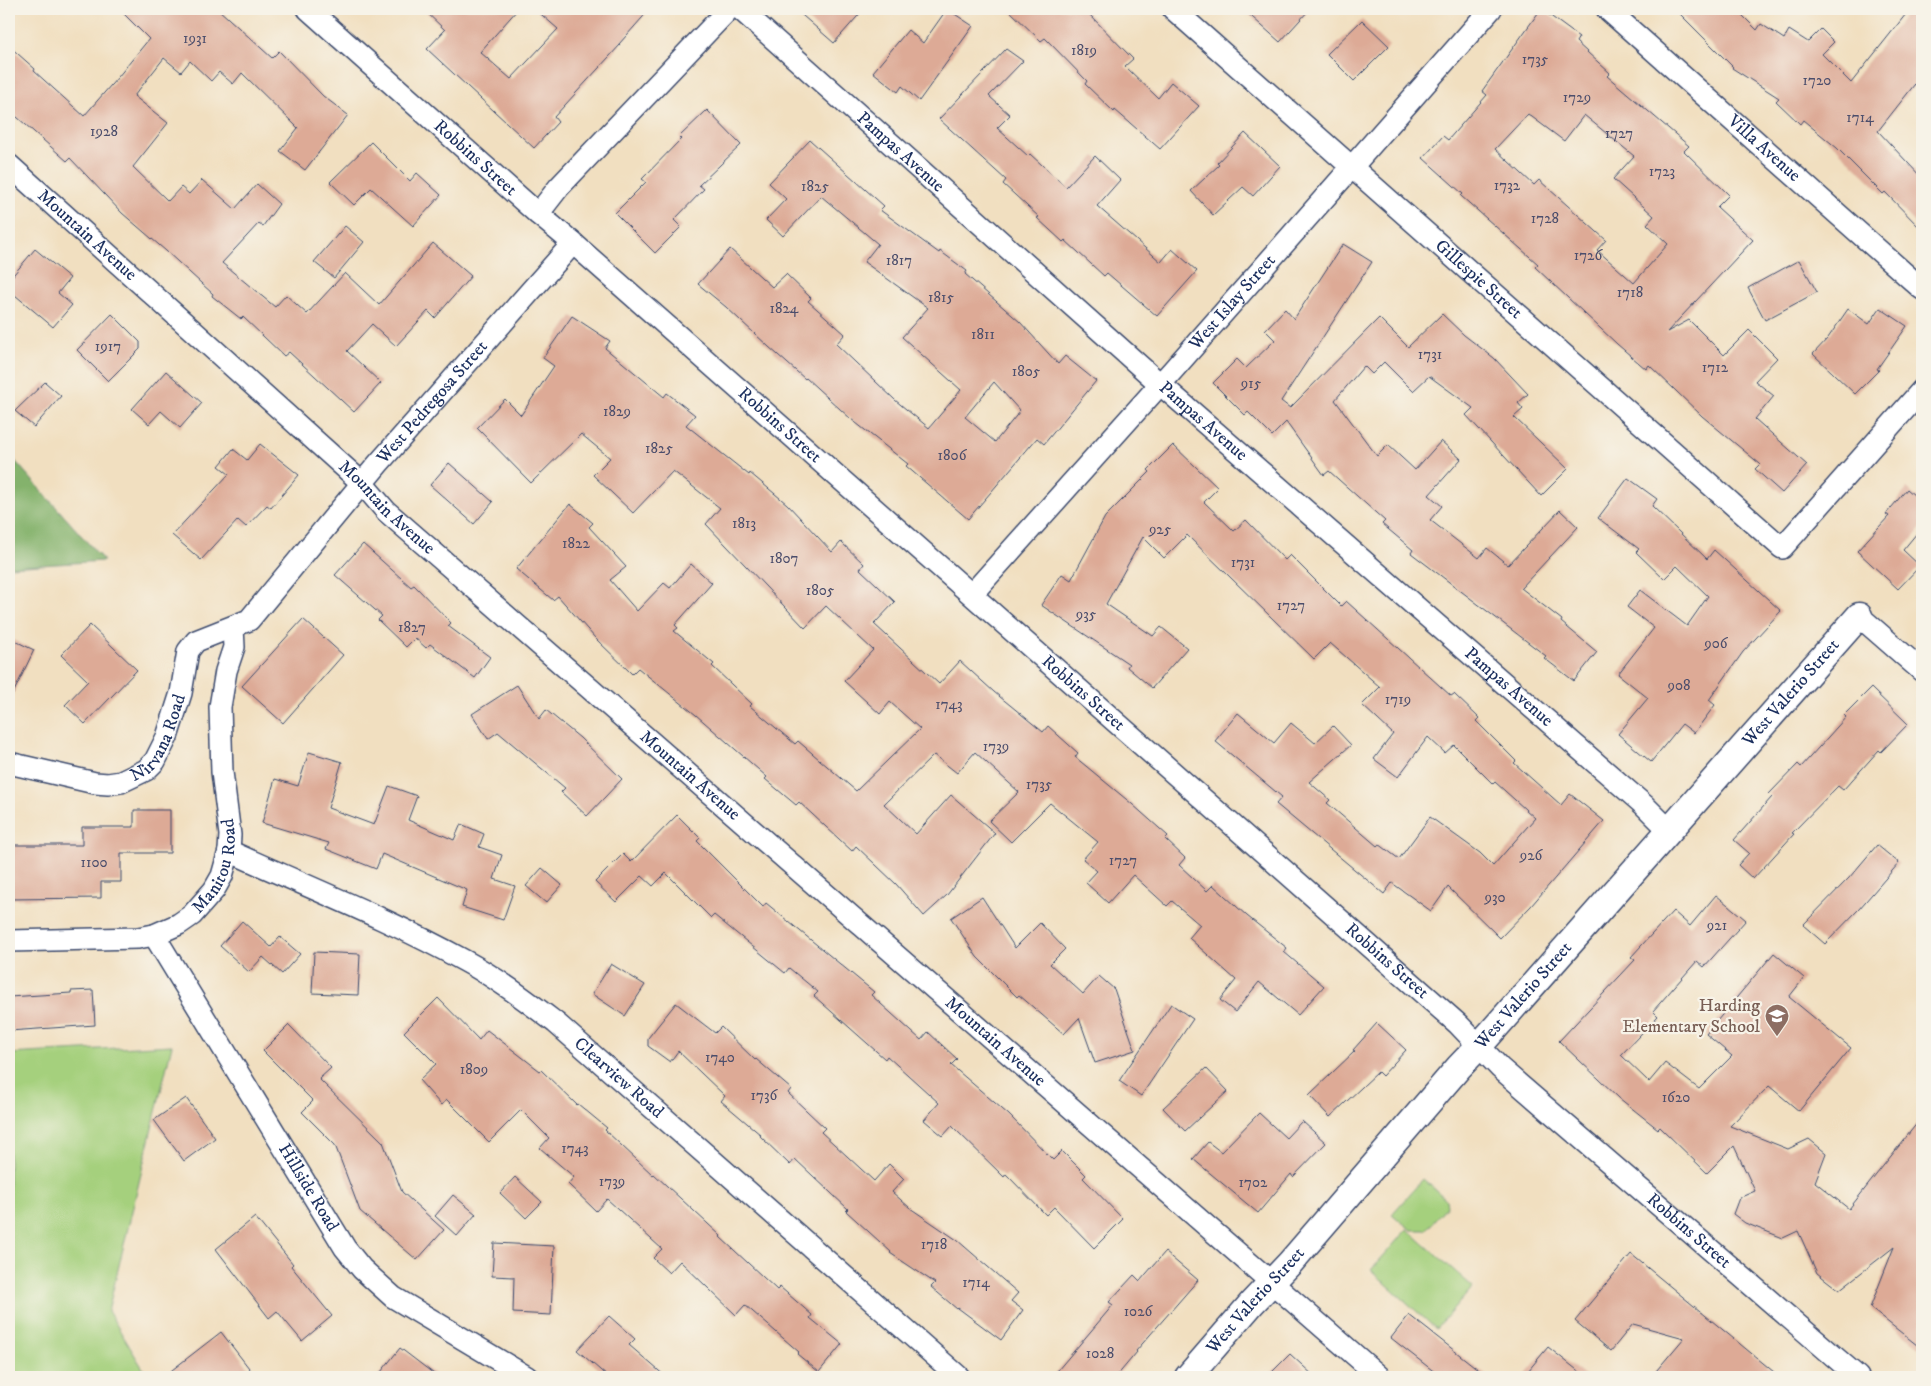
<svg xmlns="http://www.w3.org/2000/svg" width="1931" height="1386" viewBox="0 0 1931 1386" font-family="'IM FELL DW Pica',serif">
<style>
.green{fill:#a5d07d;stroke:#60806e}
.forest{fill:#84b26c;stroke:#507065}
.building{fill:#ddaa96;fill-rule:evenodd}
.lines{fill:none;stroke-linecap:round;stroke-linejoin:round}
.minor-casing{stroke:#3b496d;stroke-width:24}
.tertiary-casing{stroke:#3b496d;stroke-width:29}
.minor{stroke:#fff;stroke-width:21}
.tertiary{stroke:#fff;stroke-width:26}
.labels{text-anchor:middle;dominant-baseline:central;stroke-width:4.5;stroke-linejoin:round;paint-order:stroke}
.number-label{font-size:15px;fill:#4c4e6c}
.street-label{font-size:18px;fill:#1b2f5e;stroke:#f7f3e8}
.education-label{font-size:18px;fill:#785e54;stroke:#f7f3e8;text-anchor:end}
</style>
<rect width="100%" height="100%" fill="#f7f3e8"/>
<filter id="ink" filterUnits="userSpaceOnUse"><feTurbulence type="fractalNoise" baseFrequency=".02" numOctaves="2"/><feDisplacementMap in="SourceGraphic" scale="10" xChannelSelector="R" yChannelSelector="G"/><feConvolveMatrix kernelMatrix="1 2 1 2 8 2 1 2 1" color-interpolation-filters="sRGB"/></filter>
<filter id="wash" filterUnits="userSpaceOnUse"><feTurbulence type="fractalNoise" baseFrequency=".0096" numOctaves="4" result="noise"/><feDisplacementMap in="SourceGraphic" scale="20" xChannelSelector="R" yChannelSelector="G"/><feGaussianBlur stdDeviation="1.12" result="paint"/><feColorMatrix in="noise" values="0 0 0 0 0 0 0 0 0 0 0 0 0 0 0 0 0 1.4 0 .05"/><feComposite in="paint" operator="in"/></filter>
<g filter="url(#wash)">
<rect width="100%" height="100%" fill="#f1dfc0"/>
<g class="green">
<polygon points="172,1045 108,1311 148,1377 9,1377 9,1054"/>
<polygon points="1423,1179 1446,1199 1447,1207 1426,1230 1411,1230 1392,1214"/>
<polygon points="1407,1229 1473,1287 1436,1329 1371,1270"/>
</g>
<polygon class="forest" points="9,454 104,561 9,567"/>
<g id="blocks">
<g class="building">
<polygon points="119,9 218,9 272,58 279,51 323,96 348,115 305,170 280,151 298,128 242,73 233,84 219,72 211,81 190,61 181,72 164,58 134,96 168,123 133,167 168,201 181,187 189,194 202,180 235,209 257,184 279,204 263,226 259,223 222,263 275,307 286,295 307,314 345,273 379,305 433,243 471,276 435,318 428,311 396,346 372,324 347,351 381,383 354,412 289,352 284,356 243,317 241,319 212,296 213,294 166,251 122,213 70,158 67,161 9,110 9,46 35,69 34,71 84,116 118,77 149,39"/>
<polygon points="423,9 518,9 480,52 511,79 558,29 535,9 650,9 619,44 620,45 554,117 558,122 534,148 427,49 445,30"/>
<polygon points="795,9 864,9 834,43"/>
<polygon points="947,9 973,26 919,101 902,86 898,92 873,72 908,30 923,43"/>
<polygon points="1008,9 1084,9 1133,59 1125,66 1158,98 1171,82 1199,106 1160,149 1115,110 1114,112 1085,84 1087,81 1045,38 1041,41"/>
<polygon points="1243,9 1310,9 1280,42"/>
<path d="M1541 9 1579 37 1576 42 1610 73 1607 76 1689 146 1684 151 1729 195 1717 207 1753 240 1667 332 1689 320 1724 355 1749 330 1777 358 1755 381 1774 396 1755 419 1807 465 1782 493 1755 469 1760 464 1702 416 1649 365 1646 369 1617 344 1535 267 1538 264 1461 196 1463 194 1423 158 1443 136 1448 140 1487 95 1482 91ZM1528 114 1564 141 1584 115 1634 156 1613 179 1654 216 1647 224 1668 244 1634 283 1597 250 1606 240 1539 180 1534 185 1495 149Z"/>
<polygon points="1675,9 1736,9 1757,30 1761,24 1784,39 1789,30 1808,42 1821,29 1834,42 1822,54 1851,83 1910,9 1922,9 1922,75 1878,131 1922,178 1922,230 1885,192 1883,194 1837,148 1803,120 1800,124 1776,101 1779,98 1732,68 1733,67"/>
<polygon points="1362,20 1389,46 1354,81 1327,54"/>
<polygon points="1006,49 1023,61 989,96 1010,115 997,128 1028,156 1030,154 1066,187 1095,156 1120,180 1097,206 1161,262 1172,249 1197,271 1157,316 1107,273 1104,276 1065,240 1063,242 1037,218 1039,217 1003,184 1006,180 939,119"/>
<polygon points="707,110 741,145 699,185 704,189 674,220 681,227 655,253 615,213 646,182 642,179 681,139 679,137"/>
<polygon points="1245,133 1280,166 1253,196 1243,187 1213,215 1191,191 1219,165 1217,163"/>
<path d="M810 140 884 206 880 210 939 253 940 251 967 271 965 274 1020 322 1058 364 1065 356 1096 381 1044 444 1037 438 968 519 906 466 908 464 851 419 806 378 805 379 769 347 726 307 698 284 730 249 772 287 786 274 811 298 808 301 845 334 836 344 895 400 929 428 961 390 902 337 928 308 864 262 878 244 821 196 783 236 766 220 786 199 769 183ZM994 382 1020 411 995 442 965 417Z"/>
<polygon points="371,142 410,181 417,173 441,195 413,226 371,188 354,205 330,182"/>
<polygon points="345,226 364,242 334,278 314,262"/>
<polygon points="1343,244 1372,262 1281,401 1290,408 1379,318 1408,347 1442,314 1464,335 1494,358 1528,394 1518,403 1523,409 1514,417 1568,469 1541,496 1466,415 1473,408 1429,376 1413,391 1384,362 1372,374 1364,366 1335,400 1377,456 1388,445 1415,470 1441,441 1461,459 1429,495 1442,506 1430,520 1479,558 1487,548 1508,565 1560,510 1578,527 1521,588 1562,620 1561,622 1597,652 1574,681 1544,658 1546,656 1411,553 1413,550 1382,524 1385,521 1329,471 1324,475 1286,422 1272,436 1248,412 1245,415 1213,383 1237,359 1246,368 1275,340 1265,330 1285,309 1294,319"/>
<polygon points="35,249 70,278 58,293 72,305 53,327 9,290 9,280"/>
<polygon points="1799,260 1817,292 1765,320 1748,288"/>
<polygon points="1880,308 1907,326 1877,369 1879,370 1855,394 1813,354 1828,338 1848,309 1869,324"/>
<polygon points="112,314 140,342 140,349 108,381 77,350"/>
<polygon points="572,316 610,341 605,348 664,397 667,393 695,415 686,425 749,475 750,473 787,504 832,552 841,542 864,564 860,569 895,602 874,624 939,684 960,661 994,692 1043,732 1048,726 1078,753 1075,757 1132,804 1168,836 1165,839 1185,858 1179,865 1207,891 1213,885 1247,916 1287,948 1284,952 1324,986 1298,1015 1259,982 1235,1012 1220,1000 1236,980 1189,938 1200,925 1172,901 1167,906 1133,875 1108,903 1086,883 1097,871 1083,859 1098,842 1050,803 1011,842 989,821 1019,792 975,752 957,773 934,755 884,804 916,834 951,795 995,833 947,895 924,916 896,884 856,846 852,851 799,802 796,805 765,779 767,777 696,715 638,668 632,674 595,638 558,596 553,600 516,569 570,504 593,523 589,527 626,567 610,580 637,611 664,583 670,588 691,564 712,583 675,625 678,628 674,631 714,664 712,666 752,704 750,706 795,744 798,741 856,791 920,729 890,702 880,714 844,681 873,650 826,606 805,628 706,524 720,508 673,471 633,513 593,475 610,458 581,434 531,483 477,428 505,399 521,415 554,366 543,358"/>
<polygon points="166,371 202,403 180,428 161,411 149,424 132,409"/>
<polygon points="45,382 61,396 34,427 15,411"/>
<polygon points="260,444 299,475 271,508 267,505 246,527 238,520 201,560 172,535 229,474 219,466 233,449 247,460"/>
<polygon points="1173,445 1218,488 1204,502 1234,531 1246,520 1285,560 1290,555 1341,606 1346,601 1451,696 1454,694 1479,718 1476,721 1516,761 1514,763 1561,805 1570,794 1604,821 1531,906 1500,938 1448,887 1431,911 1392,883 1384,894 1276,804 1282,797 1215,741 1238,713 1274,743 1291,723 1315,743 1333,726 1351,745 1309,782 1330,800 1327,803 1377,846 1379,844 1399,859 1430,817 1480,853 1493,866 1535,818 1495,782 1493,784 1454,745 1445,753 1428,737 1398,777 1374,759 1393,734 1362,705 1380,687 1330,643 1314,659 1187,535 1164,558 1143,537 1106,604 1153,636 1161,627 1187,648 1152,688 1127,667 1129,664 1041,605 1062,574 1071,580 1105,517 1150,472 1148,470"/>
<polygon points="449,463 493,502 474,524 430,485"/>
<polygon points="1628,478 1657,499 1652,506 1707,559 1714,550 1781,611 1743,652 1709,700 1715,705 1694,733 1682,724 1651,762 1618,734 1648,698 1618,674 1654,628 1627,607 1640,590 1687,626 1708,596 1677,566 1664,579 1636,552 1639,549 1598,518"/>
<polygon points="1907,489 1922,502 1922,527 1903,550 1920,566 1898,589 1857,551 1889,516 1886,514"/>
<polygon points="363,544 411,587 414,585 451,623 448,626 490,657 475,678 430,644 426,648 415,638 406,647 378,620 382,616 335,575"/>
<polygon points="303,619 343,655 283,723 242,686"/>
<polygon points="90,625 137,670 85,724 65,705 88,681 61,655"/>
<polygon points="9,638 34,650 9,702"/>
<polygon points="517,685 539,719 546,710 580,738 622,779 587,816 561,792 565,788 498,732 488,739 472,714"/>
<polygon points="1871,688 1908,724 1881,752 1879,750 1843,790 1838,786 1792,833 1794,834 1753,879 1738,865 1749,853 1734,840 1772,797 1769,794 1798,764 1801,767 1846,717 1844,715"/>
<polygon points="309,752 342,762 328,808 374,825 389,786 417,796 408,820 454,840 461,824 484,834 479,847 502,855 494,879 515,886 503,920 462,907 467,890 382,854 376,869 326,849 329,843 262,823 275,779 298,786"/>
<polygon points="134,810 170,810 170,853 121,853 121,882 101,882 101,898 9,899 9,857 12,857 12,845 82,845 82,827 134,827"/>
<polygon points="677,815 700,838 697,841 763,907 766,903 874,992 871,995 921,1040 928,1032 957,1059 951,1065 1009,1115 1053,1160 1062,1151 1086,1175 1083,1178 1123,1219 1094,1248 1054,1207 1046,1215 1006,1174 1004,1177 952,1126 943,1136 924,1120 939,1103 887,1056 885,1059 814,996 818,992 789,968 785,973 714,915 711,918 666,873 653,886 642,876 616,902 595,882 623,854 631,862"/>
<polygon points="1877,845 1899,863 1859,909 1825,944 1803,925 1849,878"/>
<polygon points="542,868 562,885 546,903 526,886"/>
<polygon points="1716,895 1746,920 1704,967 1697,961 1653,1011 1658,1016 1621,1055 1649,1082 1665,1063 1699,1089 1732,1056 1706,1034 1774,953 1804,978 1789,997 1851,1048 1799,1111 1769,1086 1730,1126 1788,1149 1809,1139 1826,1153 1815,1182 1849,1209 1922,1117 1922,1349 1870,1308 1894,1247 1839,1290 1817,1273 1798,1231 1783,1238 1745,1223 1733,1214 1739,1198 1755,1191 1734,1146 1707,1173 1660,1127 1658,1129 1619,1098 1559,1041 1635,960 1631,957 1673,911 1690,926"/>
<polygon points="982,897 1015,948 1040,923 1065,949 1050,964 1083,994 1099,976 1114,989 1135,1050 1095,1063 1079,1018 1064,1034 1019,995 1017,997 977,957 951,918"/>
<polygon points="242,921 271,947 280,937 300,954 282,974 263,957 249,972 220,946"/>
<polygon points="314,952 360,954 358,995 312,993"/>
<polygon points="611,964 645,985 625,1016 592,994"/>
<polygon points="93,990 95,1025 9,1031 9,997 71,993 71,991"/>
<polygon points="438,998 479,1040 487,1030 540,1071 541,1070 577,1105 578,1104 607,1128 605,1130 653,1175 654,1174 721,1236 720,1237 777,1290 780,1287 812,1315 810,1318 842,1344 819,1372 797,1354 799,1352 745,1305 736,1315 680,1261 669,1273 653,1258 662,1249 607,1199 596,1211 568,1184 574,1177 540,1148 549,1138 521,1110 489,1142 447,1100 441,1105 419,1080 436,1064 404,1032"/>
<polygon points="676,1003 715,1033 721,1027 755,1060 756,1059 791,1089 788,1093 825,1128 821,1132 874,1181 889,1164 904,1179 892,1192 910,1208 957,1240 1018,1293 1011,1301 1023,1310 1001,1340 958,1308 957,1309 931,1287 935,1283 890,1253 891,1252 846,1211 848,1209 795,1159 790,1165 760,1136 761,1135 721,1101 725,1096 678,1051 670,1062 648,1046 648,1038"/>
<polygon points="1171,1004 1193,1019 1141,1096 1119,1081"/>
<polygon points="1377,1023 1406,1050 1382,1076 1378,1072 1330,1117 1309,1095 1355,1051 1353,1050"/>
<polygon points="289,1025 331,1068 319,1079 383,1142 402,1192 444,1230 417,1260 360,1211 335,1145 302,1112 313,1101 263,1051"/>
<polygon points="1206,1068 1228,1091 1185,1131 1163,1108"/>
<polygon points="186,1098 215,1138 184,1161 154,1120"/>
<polygon points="1259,1113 1286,1138 1302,1121 1326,1143 1293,1177 1291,1174 1258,1213 1193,1159 1208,1142 1221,1152"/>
<polygon points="515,1177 542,1202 526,1218 500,1193"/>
<polygon points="453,1195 476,1214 457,1236 435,1216"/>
<polygon points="255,1217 293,1264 291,1266 332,1316 302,1341 277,1311 269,1318 216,1249"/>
<polygon points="494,1243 554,1246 551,1315 513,1313 514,1277 492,1276"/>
<polygon points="1165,1252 1198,1280 1136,1351 1137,1352 1116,1377 1052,1377 1113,1305 1109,1302 1134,1275 1140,1281"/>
<polygon points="1631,1254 1780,1377 1651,1377 1684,1338 1633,1324 1611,1351 1575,1321"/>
<polygon points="1409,1315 1488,1377 1441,1377 1391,1338"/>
<polygon points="609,1316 635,1339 629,1345 666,1377 608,1377 577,1350"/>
<polygon points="221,1332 256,1377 163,1377"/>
<polygon points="1548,1347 1586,1377 1523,1377"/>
<polygon points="400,1348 438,1377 377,1377"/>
<polygon points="1290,1354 1315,1377 1267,1377"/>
</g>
</g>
</g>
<g filter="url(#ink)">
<use href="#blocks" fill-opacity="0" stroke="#3b496d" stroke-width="1"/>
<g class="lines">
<defs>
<g id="minor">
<path id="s1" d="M308 9 538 214 573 243 1458 1024 1500 1068 1858 1377"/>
<path id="s2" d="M740 9 1160 384 1644 805 1669 830"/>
<path id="s3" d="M1173 9 1782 548 1922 390"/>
<path id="s4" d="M1607 9 1922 289"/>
<path id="s5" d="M9 165 362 483 386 511 1380 1377"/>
<polyline points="538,214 559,187 729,9"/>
<path id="s6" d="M972 594 1173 370 1491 9"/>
<polyline points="1859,616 1922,671"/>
<path id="s7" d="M9 763 95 783 108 784 121 782 146 770 155 761 167 737 181 693 188 651 196 641 249 620 378 464 573 243"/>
<path id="s8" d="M229 851C308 887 389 919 465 961 497 978 527 1001 556 1023L959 1377"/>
<path id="s9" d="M154 935 345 1248 362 1269 393 1297 527 1377"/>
<path id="s10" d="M9 941 138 938 154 935 179 924 192 915 214 890 222 876 229 851 230 835 222 772 220 707 226 671 234 647 233 627"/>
</g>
<g id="tertiary">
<path id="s11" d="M1188 1377 1252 1303 1290 1263 1459 1067 1480 1045 1859 616"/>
</g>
</defs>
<use href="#minor" class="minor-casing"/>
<use href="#tertiary" class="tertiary-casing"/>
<use href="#minor" class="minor"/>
<use href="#tertiary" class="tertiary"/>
</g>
</g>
<defs>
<symbol id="school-pin" viewBox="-11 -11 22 30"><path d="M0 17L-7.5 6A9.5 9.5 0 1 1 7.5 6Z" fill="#8d6e63" stroke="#f7f3e8"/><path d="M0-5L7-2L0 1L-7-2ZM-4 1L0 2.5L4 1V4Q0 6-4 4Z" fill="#fff"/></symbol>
</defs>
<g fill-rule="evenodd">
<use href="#school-pin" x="1763" y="1002" width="28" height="38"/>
</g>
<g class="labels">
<g class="number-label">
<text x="195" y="38">1931</text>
<text x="1084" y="50">1819</text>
<text x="1535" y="59">1735</text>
<text x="1817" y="80">1720</text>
<text x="1577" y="97">1729</text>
<text x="1860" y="117">1714</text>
<text x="104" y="131">1928</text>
<text x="1619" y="133">1727</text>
<text x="1662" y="171">1723</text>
<text x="1507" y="185">1732</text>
<text x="815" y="186">1825</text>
<text x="1545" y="218">1728</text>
<text x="1588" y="255">1726</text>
<text x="899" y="260">1817</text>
<text x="1630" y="292">1718</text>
<text x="941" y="297">1815</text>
<text x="784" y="308">1824</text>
<text x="983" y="334">1811</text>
<text x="108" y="346">1917</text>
<text x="1430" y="354">1731</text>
<text x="1715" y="367">1712</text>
<text x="1026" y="371">1805</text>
<text x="1251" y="383">915</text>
<text x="617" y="411">1829</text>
<text x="659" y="448">1825</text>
<text x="952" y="455">1806</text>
<text x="744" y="523">1813</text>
<text x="1160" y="529">925</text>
<text x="576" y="543">1822</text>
<text x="784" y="558">1807</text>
<text x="1243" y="562">1731</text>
<text x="820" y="590">1805</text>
<text x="1291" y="605">1727</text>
<text x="1086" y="614">935</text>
<text x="412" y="627">1827</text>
<text x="1716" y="643">906</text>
<text x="1679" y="685">908</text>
<text x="1398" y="699">1719</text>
<text x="949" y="704">1743</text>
<text x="996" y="746">1739</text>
<text x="1039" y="784">1735</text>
<text x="1531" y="855">926</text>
<text x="1123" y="860">1727</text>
<text x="94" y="862">1100</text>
<text x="1495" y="897">930</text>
<text x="1717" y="925">921</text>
<text x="720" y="1057">1740</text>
<text x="474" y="1069">1809</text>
<text x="764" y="1095">1736</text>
<text x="1676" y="1097">1620</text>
<text x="575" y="1148">1743</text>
<text x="612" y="1181">1739</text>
<text x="1253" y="1182">1702</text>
<text x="934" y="1244">1718</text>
<text x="976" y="1282">1714</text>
<text x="1138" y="1311">1026</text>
<text x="1100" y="1353">1028</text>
</g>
<g class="street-label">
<text stroke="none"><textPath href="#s4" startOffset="210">Villa Avenue</textPath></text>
<text stroke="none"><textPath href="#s2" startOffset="215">Pampas Avenue</textPath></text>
<text stroke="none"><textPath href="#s1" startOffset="224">Robbins Street</textPath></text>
<text stroke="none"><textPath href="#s5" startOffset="105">Mountain Avenue</textPath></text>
<text stroke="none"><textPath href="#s3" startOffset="408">Gillespie Street</textPath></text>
<text stroke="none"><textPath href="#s6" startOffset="391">West Islay Street</textPath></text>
<text stroke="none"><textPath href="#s7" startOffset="625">West Pedregosa Street</textPath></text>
<text stroke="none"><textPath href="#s2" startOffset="620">Pampas Avenue</textPath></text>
<text stroke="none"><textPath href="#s1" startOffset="629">Robbins Street</textPath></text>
<text stroke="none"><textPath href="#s5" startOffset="510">Mountain Avenue</textPath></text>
<text stroke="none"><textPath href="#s2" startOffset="1025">Pampas Avenue</textPath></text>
<text stroke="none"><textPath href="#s1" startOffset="1034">Robbins Street</textPath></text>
<text stroke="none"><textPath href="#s11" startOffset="912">West Valerio Street</textPath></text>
<text stroke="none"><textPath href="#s7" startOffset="176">Nirvana Road</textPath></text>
<text stroke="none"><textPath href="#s5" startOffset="915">Mountain Avenue</textPath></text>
<text stroke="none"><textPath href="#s10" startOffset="245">Manitou Road</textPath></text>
<text stroke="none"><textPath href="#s1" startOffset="1439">Robbins Street</textPath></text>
<text stroke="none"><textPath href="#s11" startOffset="508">West Valerio Street</textPath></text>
<text stroke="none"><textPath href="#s5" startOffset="1320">Mountain Avenue</textPath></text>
<text stroke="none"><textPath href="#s8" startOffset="454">Clearview Road</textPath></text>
<text stroke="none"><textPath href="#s9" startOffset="296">Hillside Road</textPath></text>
<text stroke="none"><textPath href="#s1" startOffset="1844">Robbins Street</textPath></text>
<text stroke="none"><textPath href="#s11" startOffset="102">West Valerio Street</textPath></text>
</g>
<g class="education-label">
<text x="1760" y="1006">Harding<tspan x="1760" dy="21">Elementary School</tspan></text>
</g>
</g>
<rect width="1931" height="1386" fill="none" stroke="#f7f3e8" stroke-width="30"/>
</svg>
